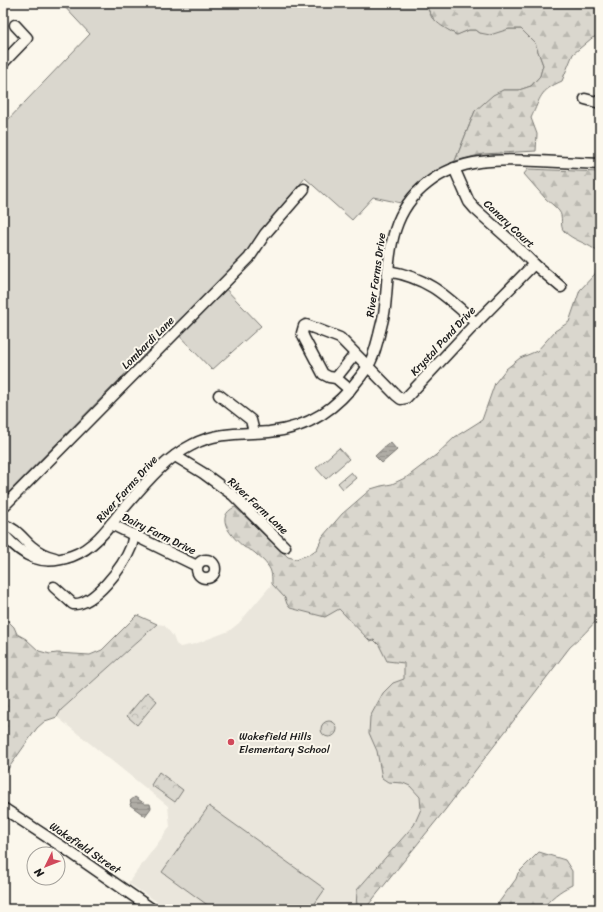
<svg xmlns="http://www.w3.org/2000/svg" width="603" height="912" viewBox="0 0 603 912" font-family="Sriracha,sans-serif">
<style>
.built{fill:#eae6dc}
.grass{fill:#dad7ce;stroke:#7b7a75}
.forest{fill:url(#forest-firs);stroke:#7b7a75}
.park{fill:url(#park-crowns);stroke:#7b7a75}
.water{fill:url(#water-rules);stroke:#74726e}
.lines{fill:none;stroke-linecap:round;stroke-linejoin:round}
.minor-casing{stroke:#1c1c1c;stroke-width:13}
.minor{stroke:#fbf7ec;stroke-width:10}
.poi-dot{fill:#d1495b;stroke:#fbf7ec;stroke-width:1.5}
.labels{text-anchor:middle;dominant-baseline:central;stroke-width:4;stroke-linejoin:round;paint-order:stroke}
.street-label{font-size:11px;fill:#1c1c1c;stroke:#fbf7ec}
.poi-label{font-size:11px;fill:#1c1c1c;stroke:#fbf7ec;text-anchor:start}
</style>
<defs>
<pattern id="forest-firs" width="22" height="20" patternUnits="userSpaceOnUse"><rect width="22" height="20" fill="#dad7ce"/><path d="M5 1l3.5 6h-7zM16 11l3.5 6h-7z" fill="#bab8b0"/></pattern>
<pattern id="park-crowns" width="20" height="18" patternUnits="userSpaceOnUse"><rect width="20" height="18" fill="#dad7ce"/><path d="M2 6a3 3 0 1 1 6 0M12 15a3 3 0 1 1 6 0" fill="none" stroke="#bab8b0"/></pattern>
<pattern id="water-rules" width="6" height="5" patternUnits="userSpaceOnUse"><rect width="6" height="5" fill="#afaca5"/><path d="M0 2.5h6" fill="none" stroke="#96938d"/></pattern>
</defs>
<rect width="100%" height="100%" fill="#fbf7ec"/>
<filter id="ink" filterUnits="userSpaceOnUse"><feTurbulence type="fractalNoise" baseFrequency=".025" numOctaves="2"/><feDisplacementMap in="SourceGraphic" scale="8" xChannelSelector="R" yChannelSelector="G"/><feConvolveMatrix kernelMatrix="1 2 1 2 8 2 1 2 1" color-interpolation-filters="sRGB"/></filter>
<g filter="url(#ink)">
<polygon class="built" points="272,584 285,598 287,604 290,608 304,611 339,609 370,641 374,640 379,645 387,661 404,663 404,679 393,683 369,733 377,751 382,778 388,782 403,783 410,786 420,797 421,809 414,825 357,890 356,909 168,909 128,883 170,827 168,806 57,717 61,710 157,624 164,625 173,636 176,644 180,647 195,644 229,631 239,623"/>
<g class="grass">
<path d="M61 3H425L432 18 456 35 469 30H476L480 33 500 31 509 29H521L535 43 543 65 540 76 531 86 519 90H503L475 111 455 161C433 171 417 185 401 203L373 197 352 220 305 178 269 222 246 256 220 283 261 326 212 370 171 327 3 498V125L90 34Z"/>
<polygon points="339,448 349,459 326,479 316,468"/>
<polygon points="351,472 356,478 343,489 338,483"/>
<polygon points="209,806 325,889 311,909 213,909 162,872"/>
</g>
<g class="forest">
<path d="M425 3H600V35L592 38 573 54 562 81C539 91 541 97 531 118L537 134 536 151 483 154 455 161 475 111 493 95 503 90H519L531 86 540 76 543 65 535 43 521 29H509L490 35 480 33 476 30H469L457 35C438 24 435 24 425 3Z"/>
<path d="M528 169 600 172V617C590 627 581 638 570 647L445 810 365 909H356L357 890 414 825 421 809 420 797 410 786 403 783 388 782 382 778 377 751 369 733 370 717 383 693 393 683 404 679V663L387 661 379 645 374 640 370 641 339 609 325 617 290 608 287 604 285 598 272 584C272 577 272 571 268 566 265 561 259 557 255 553 252 550 247 549 244 547 232 537 213 517 235 507L288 557 296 559 310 554 317 549 323 536 342 514 371 489 381 486 392 484 407 477 436 455 455 437 482 420 495 383 506 369 520 358 537 351 555 331 569 322 580 290 595 274 599 261V253C589 243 573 241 564 231 559 226 564 217 559 211 555 206 549 202 545 198 538 190 531 182 524 174Z"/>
<polygon points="137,615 157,624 61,710 57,717 45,721 37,728 3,776 3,616 14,627 17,634 26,639 39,651 50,654 57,653 90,655 102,650"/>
<path d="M539 852 565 860 572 871V885C559 891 551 898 542 909H494L516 879 518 873Z"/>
</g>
<g class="park">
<polygon points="147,692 157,701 137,725 127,716"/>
<circle cx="329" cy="729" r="8"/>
<polygon points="159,772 183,790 175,802 151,785"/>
</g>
<g class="water">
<polygon points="390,442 397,450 382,463 375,456"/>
<polygon points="135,797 145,804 150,804 151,808 145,816 130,805 131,802 130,801"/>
</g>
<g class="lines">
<defs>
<g id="minor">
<polyline points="3,63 27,38 15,25"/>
<polyline points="585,99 600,103"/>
<polyline points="454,168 469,202 475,209 512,242 534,264 561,287"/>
<path d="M388 271C429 278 446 296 476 323"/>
<polyline points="336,378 355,354"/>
<polyline points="350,390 336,378 329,377 323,374 304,338 302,333 304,326 306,325 340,338 396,395 401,399 406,398 476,323 534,264"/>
<polyline points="219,395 251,420 254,432"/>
<polyline points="175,456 203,473 233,495 285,547"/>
<polyline points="3,507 249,258 265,234 304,189"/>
<polyline points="111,524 197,566"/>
<path d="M3 525C16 528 22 538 31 546 38 552 46 556 55 558"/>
<path d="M3 534C24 557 41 567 72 556 94 548 109 527 123 509 143 486 164 459 192 445 216 432 242 434 269 432 310 428 337 408 361 376 363 373 366 370 368 366 374 357 376 346 379 335 381 326 384 317 385 307 390 260 386 215 428 183 460 158 499 159 538 161 559 162 579 163 600 164"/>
<circle cx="206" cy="569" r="9"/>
<path d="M54 587 73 604C94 606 124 565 131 547 132 543 133 539 134 535"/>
<polyline points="3,808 64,848 152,909"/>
</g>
</defs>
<use href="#minor" class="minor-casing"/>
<use href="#minor" class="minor"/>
</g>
</g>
<circle class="poi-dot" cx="231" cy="742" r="4"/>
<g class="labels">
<g class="street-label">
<text transform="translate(509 224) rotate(43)">Canary Court</text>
<text transform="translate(376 275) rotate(-82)">River Farms Drive</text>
<text transform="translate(443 341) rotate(-47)">Krystal Pond Drive</text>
<text transform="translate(148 343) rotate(-45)">Lombardi Lane</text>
<text transform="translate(127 489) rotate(-48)">River Farms Drive</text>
<text transform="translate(258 506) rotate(43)">River Farm Lane</text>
<text transform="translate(159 534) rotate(26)">Dairy Farm Drive</text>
<text transform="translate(85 848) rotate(34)">Wakefield Street</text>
</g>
<g class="poi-label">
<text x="239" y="736">Wakefield Hills<tspan x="239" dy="13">Elementary School</tspan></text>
</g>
</g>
<rect width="603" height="912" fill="none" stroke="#fbf7ec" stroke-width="16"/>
<rect x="8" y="8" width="587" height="896" fill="none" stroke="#1c1c1c" stroke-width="1.5" filter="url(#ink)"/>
<g transform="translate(46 866) rotate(227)"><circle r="19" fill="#fbf7ec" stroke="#a29f99"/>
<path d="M0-3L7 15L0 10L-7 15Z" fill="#d1495b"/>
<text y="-6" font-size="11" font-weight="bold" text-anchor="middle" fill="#1c1c1c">N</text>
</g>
</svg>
